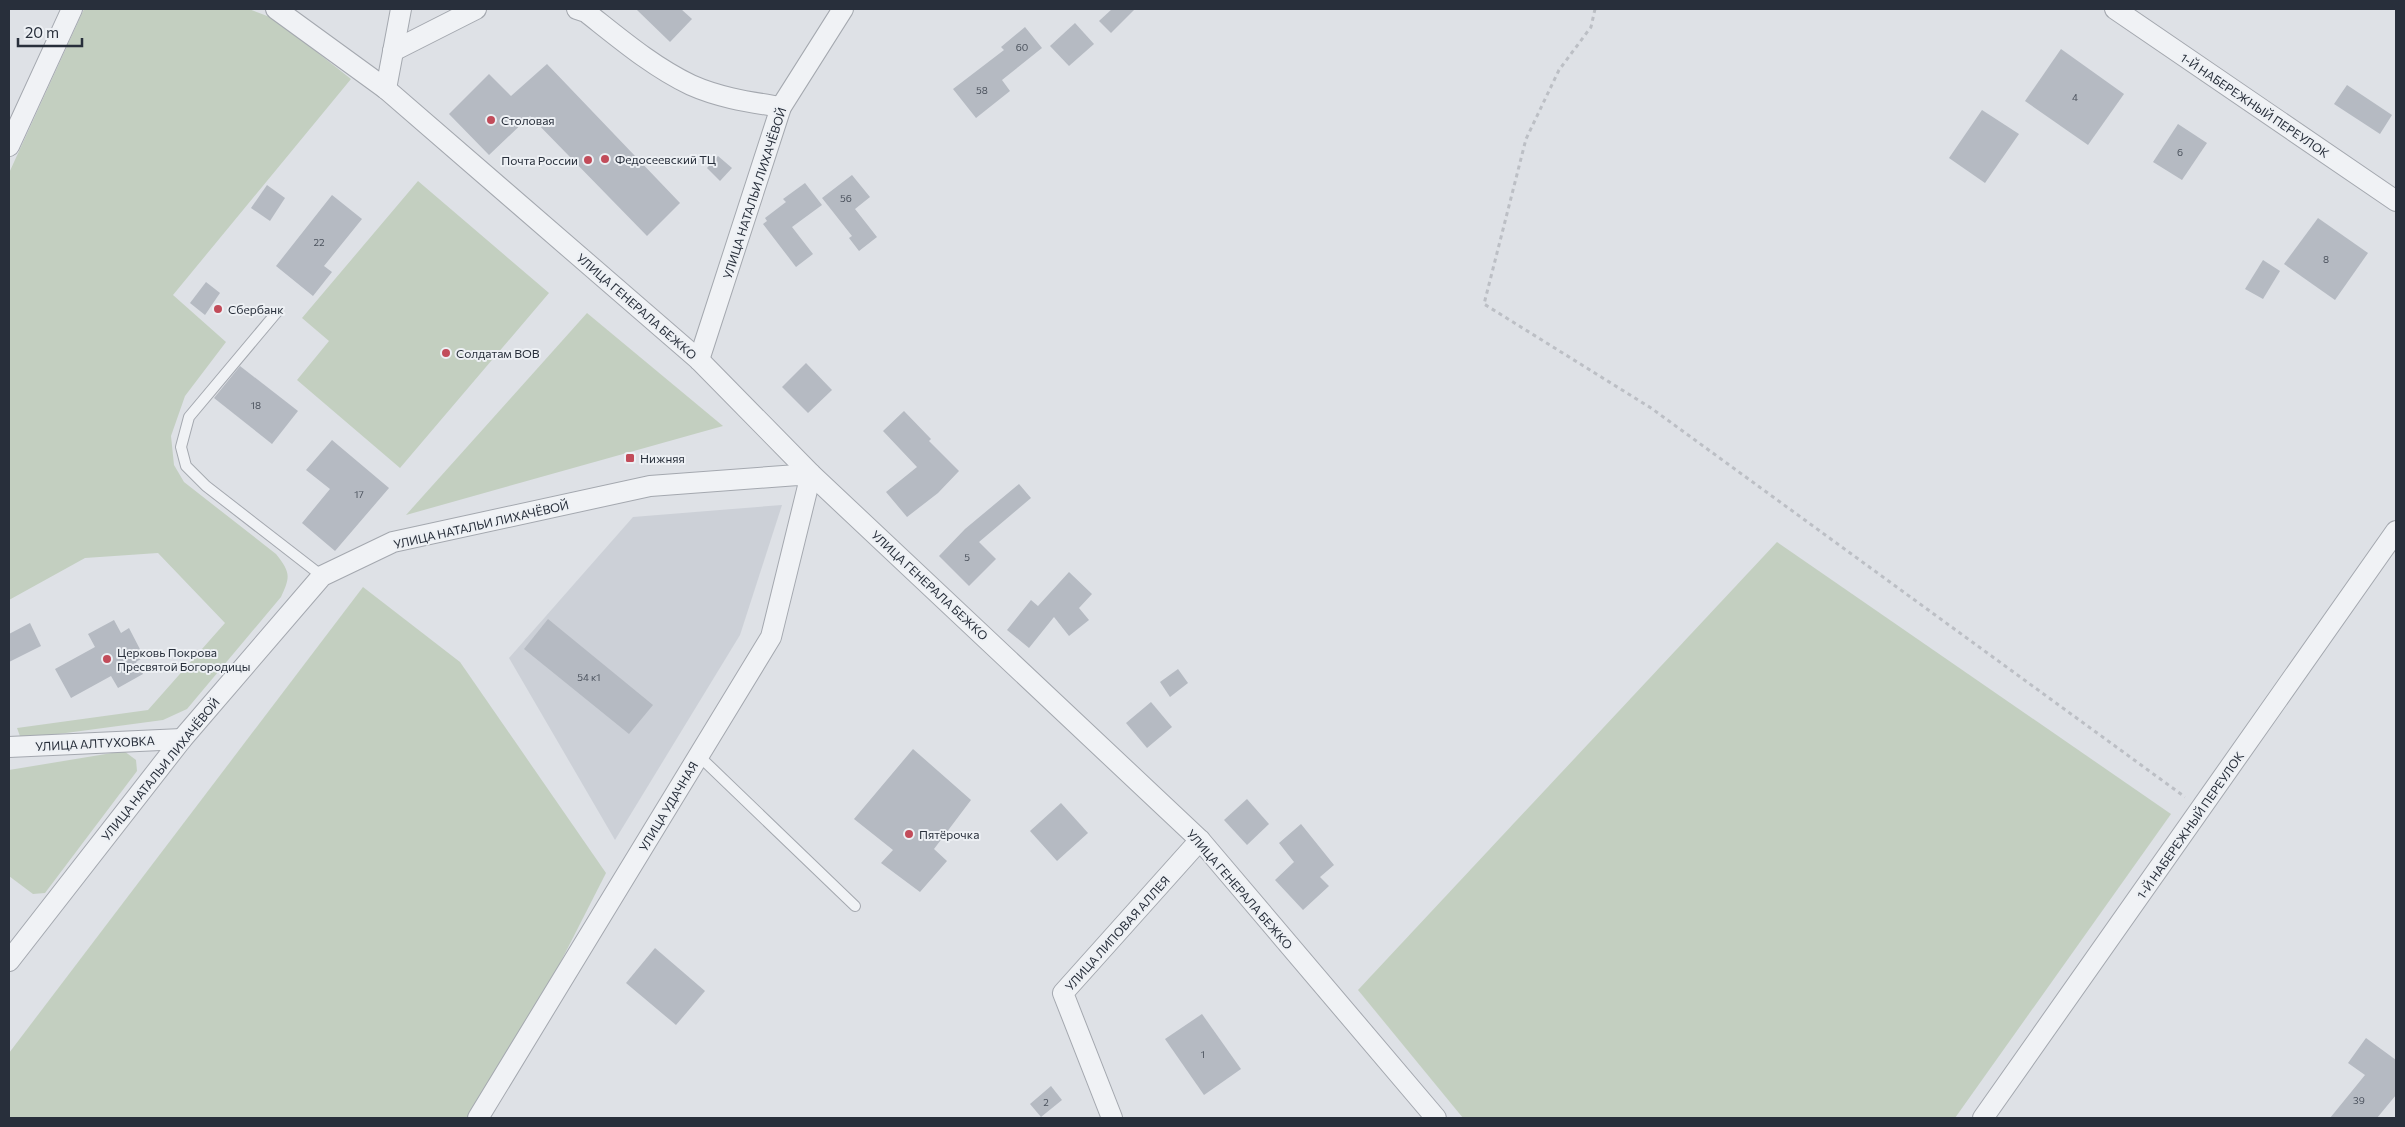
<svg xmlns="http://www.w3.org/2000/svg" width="2405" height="1127" viewBox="0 0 2405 1127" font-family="Commissioner,sans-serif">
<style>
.built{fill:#ccd0d7}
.green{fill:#c3cfc0}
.building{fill:#b5bac2}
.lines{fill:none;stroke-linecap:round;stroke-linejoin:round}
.service-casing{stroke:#a4a8af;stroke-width:12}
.minor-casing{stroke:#a4a8af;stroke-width:22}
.path{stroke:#bcbfc5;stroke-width:3;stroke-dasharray:4 4;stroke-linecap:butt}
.service{stroke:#f0f2f5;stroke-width:10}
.minor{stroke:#f0f2f5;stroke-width:20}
.poi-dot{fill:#c24c5a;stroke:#edf0f4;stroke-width:2}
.labels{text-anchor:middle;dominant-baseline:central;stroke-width:4;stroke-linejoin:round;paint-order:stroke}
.number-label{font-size:10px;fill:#4b525d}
.street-label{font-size:12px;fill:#282f3b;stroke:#edf0f4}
.poi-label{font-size:12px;fill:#282f3b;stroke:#edf0f4;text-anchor:start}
</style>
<rect width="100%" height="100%" fill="#dee1e6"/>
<polygon class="built" points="782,505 740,635 615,840 509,658 633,517"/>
<g class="green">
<path d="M84 9H249L275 19 351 79 173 295 226 342 185 396 171 436 174 465 184 482 276 554C290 572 291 576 281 597L187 709 163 720 21 739 17 728 148 710 225 623 158 553 85 558 9 600V173Z"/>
<polygon points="418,181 549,293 400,468 297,380 329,341 302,318"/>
<polygon points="587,313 723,426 406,515"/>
<polygon points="1777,542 2171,814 1955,1118 1463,1118 1358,990"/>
<polygon points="363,587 460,662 606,873 481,1118 9,1118 9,1053"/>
<polygon points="124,751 136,760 137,771 45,893 33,894 9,876 9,770"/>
</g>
<g class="building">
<polygon points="636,9 681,9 692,19 670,42"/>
<polygon points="1112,9 1135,9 1111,33 1099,21"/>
<polygon points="1075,23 1094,44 1069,66 1050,46"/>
<polygon points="1025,27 1042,48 1002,80 1010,91 976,118 953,89 1004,50 1001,47"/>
<polygon points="2061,49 2124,94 2088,145 2025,101"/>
<polygon points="547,64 680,203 647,236 530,116 489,155 449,114 489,74 511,96"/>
<polygon points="2347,85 2392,115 2380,134 2334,104"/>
<polygon points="1982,110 2019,134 1985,183 1949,158"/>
<polygon points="2178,124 2207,143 2182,180 2153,162"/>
<polygon points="718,156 732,168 720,181 707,168"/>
<polygon points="852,175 870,197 855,209 877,237 859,251 849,238 852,236 822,198"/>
<polygon points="805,183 822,205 792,227 813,254 796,267 763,224 767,221 765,218 786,202 783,199"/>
<polygon points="267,185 285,198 270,221 251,208"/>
<polygon points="332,195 362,219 324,266 332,272 313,296 276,266"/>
<polygon points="2318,218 2368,253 2335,300 2284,264"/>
<polygon points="2263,260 2280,271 2263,299 2245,289"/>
<polygon points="206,282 220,293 205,315 190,303"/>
<polygon points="806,363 832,390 808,413 782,387"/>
<polygon points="240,366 298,411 272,444 214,398"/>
<polygon points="904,411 931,439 929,441 959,471 938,493 907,517 886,492 917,467 883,431"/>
<polygon points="332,440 389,488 335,551 302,523 330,489 306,470"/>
<polygon points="1019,484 1031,498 979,542 996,559 969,586 939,556 965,529"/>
<polygon points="1069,572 1092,594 1079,608 1089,620 1069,636 1054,617 1029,648 1007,630 1031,600 1038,606"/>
<polygon points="548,619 653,705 629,734 524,649"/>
<polygon points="114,620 121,633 129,628 144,657 136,662 143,674 118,688 111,676 71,698 55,669 95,647 88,634"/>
<polygon points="30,623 41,646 9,662 9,634"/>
<polygon points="1178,669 1188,683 1170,697 1160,682"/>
<polygon points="1151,702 1172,727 1147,748 1126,723"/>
<polygon points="913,749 971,800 934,849 947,861 920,892 881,863 893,850 854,819"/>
<polygon points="1247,799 1269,824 1247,845 1224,820"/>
<polygon points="1061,803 1088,833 1057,861 1030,831"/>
<polygon points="1301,824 1334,865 1320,877 1329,886 1303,910 1275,880 1294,862 1279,843"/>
<polygon points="655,948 705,991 676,1025 626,983"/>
<polygon points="1202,1014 1241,1069 1204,1095 1165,1039"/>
<polygon points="2366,1038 2396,1060 2396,1095 2377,1118 2330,1118 2365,1075 2348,1063"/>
<polygon points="1051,1086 1062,1100 1041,1117 1030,1104"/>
</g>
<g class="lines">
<defs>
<g id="service">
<polyline points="277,312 189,417 181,447 186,466 206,486 322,576"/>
<polyline points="699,756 855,906"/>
</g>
<g id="minor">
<polyline points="276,9 386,89 699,360 811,474 1200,840 1436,1118"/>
<path d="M577 9 586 12C619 38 653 67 691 85 720 98 750 102 781 107"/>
<polyline points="2115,9 2396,201"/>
<polyline points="393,51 476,9"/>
<polyline points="386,89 401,9"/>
<polyline points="9,146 72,9"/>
<polyline points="699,360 781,107 843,9"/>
<polyline points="9,747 182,739"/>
<polyline points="9,961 182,739 322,576 393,542 650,486 811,474 771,637 478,1118"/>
<polyline points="1112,1118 1063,993 1200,840"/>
<polyline points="1983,1118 2396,531"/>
</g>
</defs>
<use href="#service" class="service-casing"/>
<use href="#minor" class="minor-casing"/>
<polyline class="path" points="1595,9 1591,27 1559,70 1526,139 1484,304 1651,408 2185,797"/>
<use href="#service" class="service"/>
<use href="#minor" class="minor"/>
</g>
<g class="poi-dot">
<circle cx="491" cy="120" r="5"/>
<circle cx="605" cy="159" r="5"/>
<circle cx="588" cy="160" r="5"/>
<circle cx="218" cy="309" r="5"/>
<circle cx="446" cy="353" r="5"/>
<rect x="625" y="453" width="10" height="10" rx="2.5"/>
<circle cx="107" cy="659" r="5"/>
<circle cx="909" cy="834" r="5"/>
</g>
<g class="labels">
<g class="number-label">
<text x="1022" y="47">60</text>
<text x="982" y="90">58</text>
<text x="2075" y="97">4</text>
<text x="2180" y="152">6</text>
<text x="846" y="198">56</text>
<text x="319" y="242">22</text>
<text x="2326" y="259">8</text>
<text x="256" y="405">18</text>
<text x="359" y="494">17</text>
<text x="967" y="557">5</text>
<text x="589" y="677">54 к1</text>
<text x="1203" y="1054">1</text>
<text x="2359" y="1100">39</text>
<text x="1046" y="1102">2</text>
</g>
<g class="street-label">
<text transform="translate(2255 105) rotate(34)">1-Й НАБЕРЕЖНЫЙ ПЕРЕУЛОК</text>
<text transform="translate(754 193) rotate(-72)">УЛИЦА НАТАЛЬИ ЛИХАЧЁВОЙ</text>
<text transform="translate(637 306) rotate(41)">УЛИЦА ГЕНЕРАЛА БЕЖКО</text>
<text transform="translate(481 524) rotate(-13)">УЛИЦА НАТАЛЬИ ЛИХАЧЁВОЙ</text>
<text transform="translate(930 585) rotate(43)">УЛИЦА ГЕНЕРАЛА БЕЖКО</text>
<text transform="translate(95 743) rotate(-3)">УЛИЦА АЛТУХОВКА</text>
<text transform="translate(160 769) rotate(-51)">УЛИЦА НАТАЛЬИ ЛИХАЧЁВОЙ</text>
<text transform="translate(668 806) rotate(-59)">УЛИЦА УДАЧНАЯ</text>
<text transform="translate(2190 825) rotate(-55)">1-Й НАБЕРЕЖНЫЙ ПЕРЕУЛОК</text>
<text transform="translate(1240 889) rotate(49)">УЛИЦА ГЕНЕРАЛА БЕЖКО</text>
<text transform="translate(1117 933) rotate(-48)">УЛИЦА ЛИПОВАЯ АЛЛЕЯ</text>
</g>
<g class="poi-label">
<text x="501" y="120">Столовая</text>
<text x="615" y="159">Федосеевский ТЦ</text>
<text x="578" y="160" text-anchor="end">Почта России</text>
<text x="228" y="309">Сбербанк</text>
<text x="456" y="353">Солдатам ВОВ</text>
<text x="640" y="458">Нижняя</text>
<text x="117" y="652">Церковь Покрова<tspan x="117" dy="14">Пресвятой Богородицы</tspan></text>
<text x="919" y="834">Пятёрочка</text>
</g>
</g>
<rect width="2405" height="1127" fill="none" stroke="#282f3b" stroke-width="20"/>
<path d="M18 38v8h64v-8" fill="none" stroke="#282f3b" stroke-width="2.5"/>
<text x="25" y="38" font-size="15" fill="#282f3b" stroke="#edf0f4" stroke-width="4" paint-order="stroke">20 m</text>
</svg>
